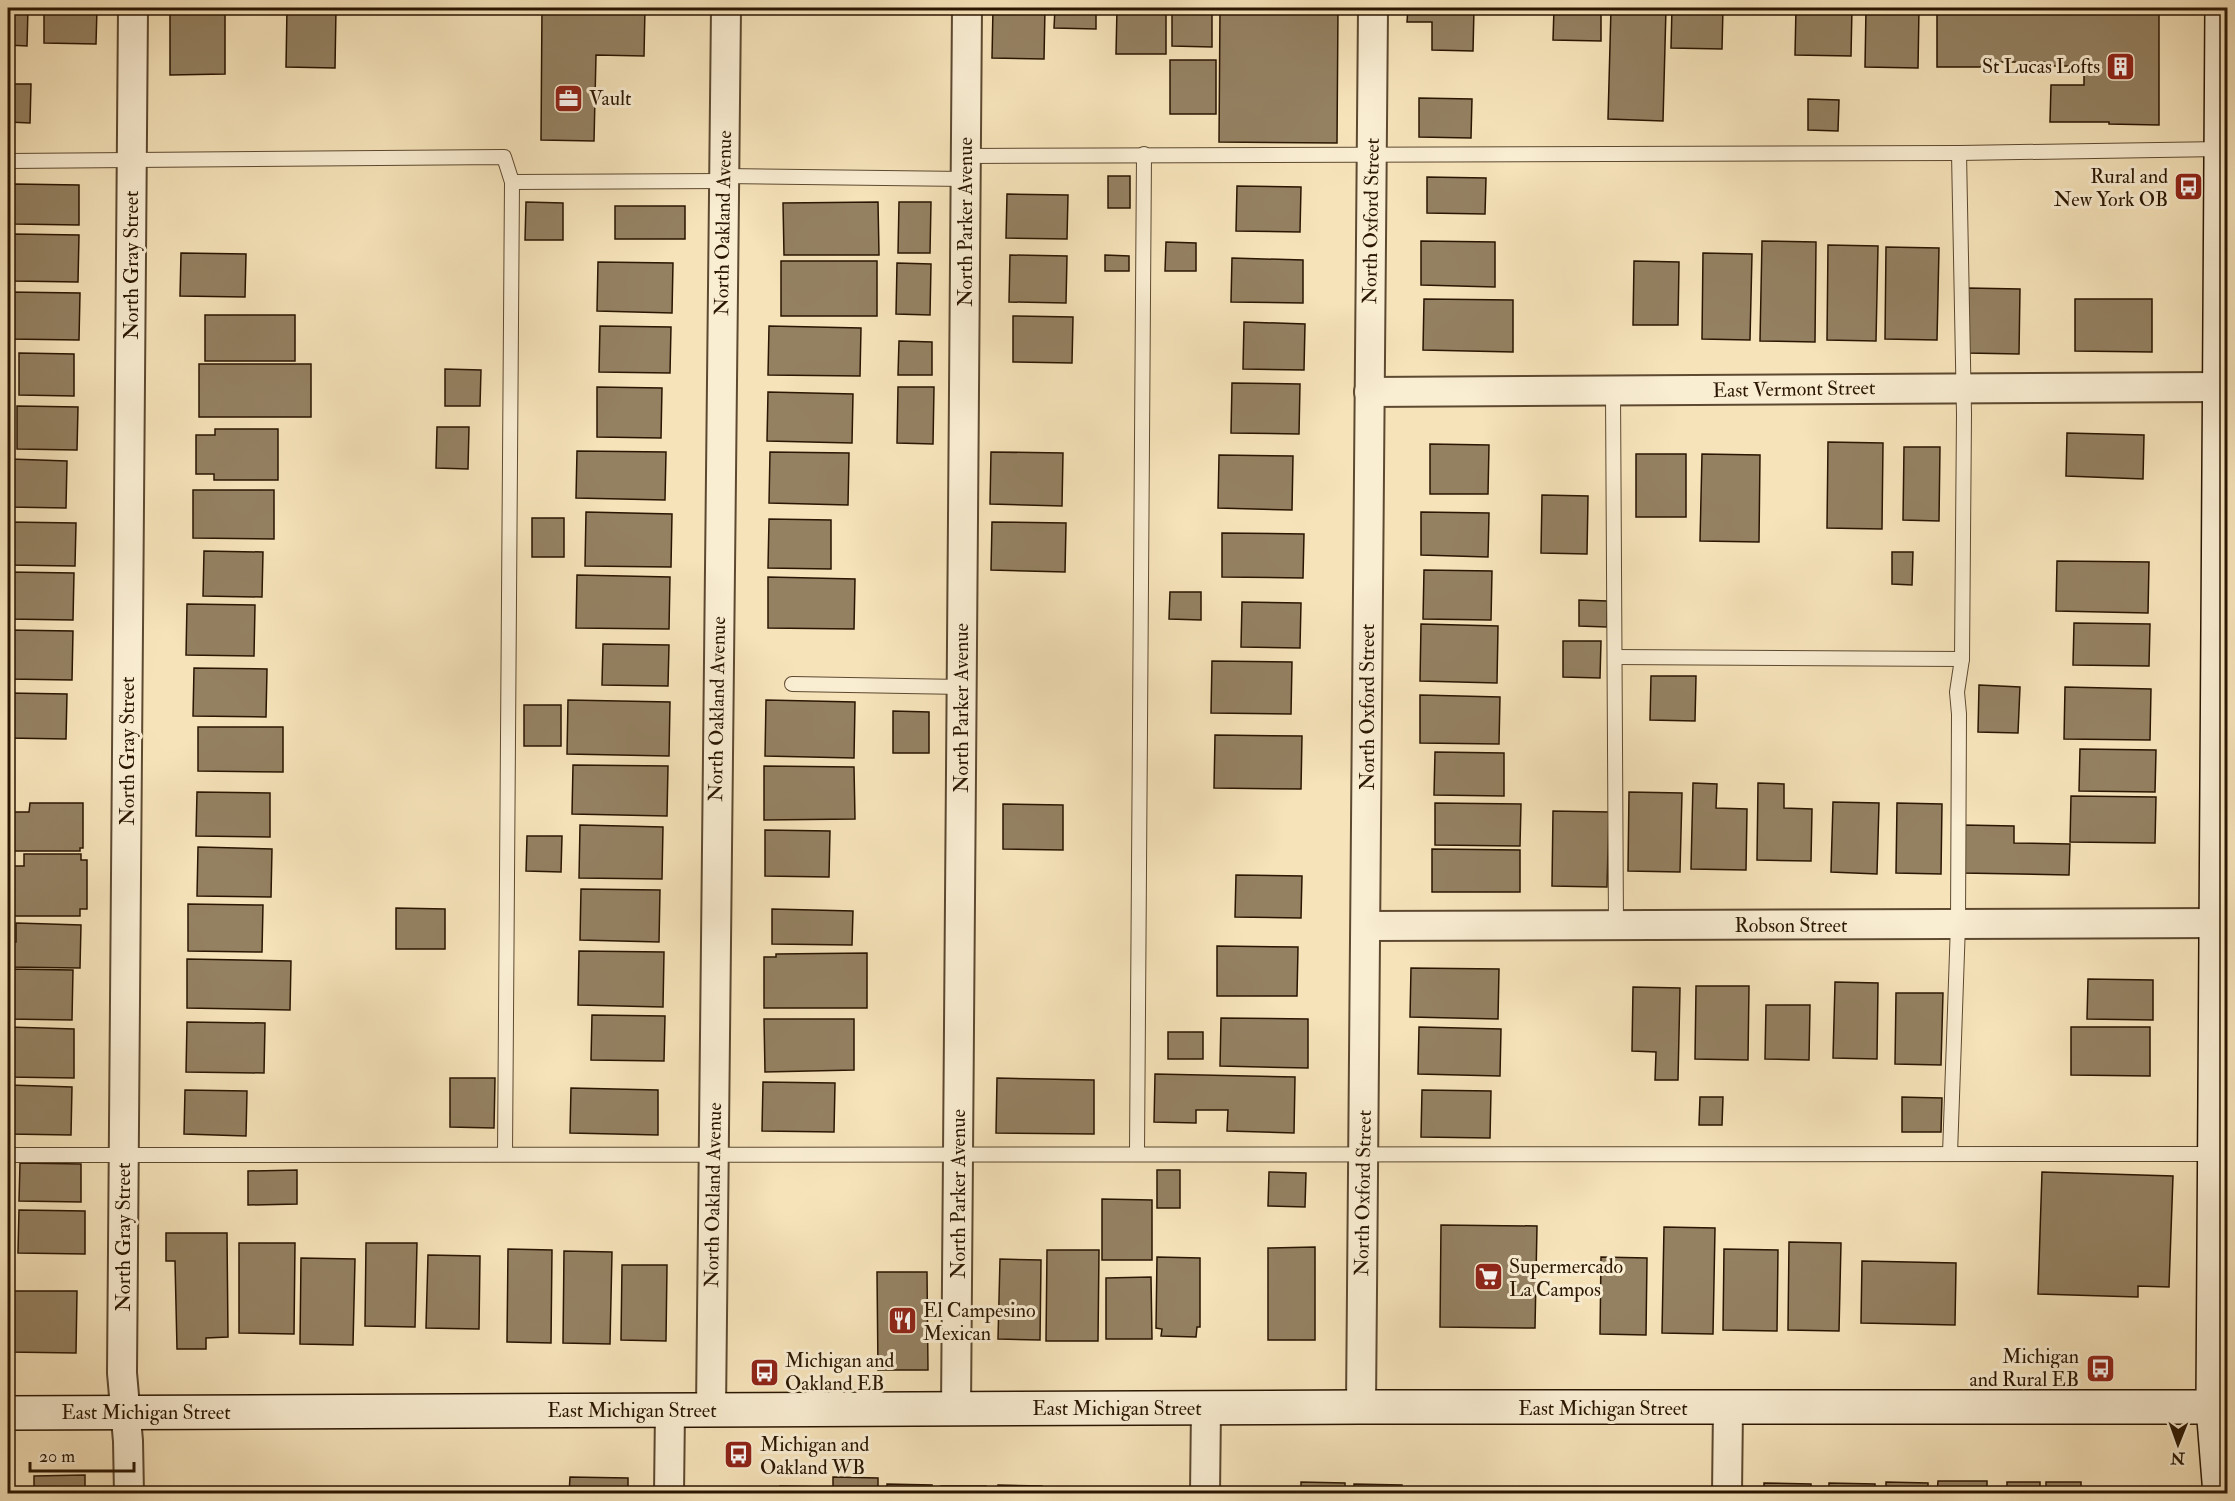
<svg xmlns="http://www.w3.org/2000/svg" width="2235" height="1501" viewBox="0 0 2235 1501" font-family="'IM FELL Double Pica',serif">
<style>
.building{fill:#948162;stroke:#2a1602;stroke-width:1.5}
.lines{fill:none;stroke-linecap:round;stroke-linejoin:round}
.lane-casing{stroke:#5d4930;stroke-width:16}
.street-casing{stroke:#5d4930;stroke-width:32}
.secondary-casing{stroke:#2a1602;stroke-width:36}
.lane{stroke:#f9edd2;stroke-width:14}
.street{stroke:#f9edd2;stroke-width:28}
.secondary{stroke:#f9edd2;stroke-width:33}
.labels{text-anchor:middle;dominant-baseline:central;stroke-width:6;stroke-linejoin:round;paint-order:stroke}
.poi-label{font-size:20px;fill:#2a1602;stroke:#f9edd2;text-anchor:start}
.street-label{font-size:20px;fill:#2a1602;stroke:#f9edd2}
</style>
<rect width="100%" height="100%" fill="#f6e3ba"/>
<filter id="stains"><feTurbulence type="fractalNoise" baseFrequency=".00333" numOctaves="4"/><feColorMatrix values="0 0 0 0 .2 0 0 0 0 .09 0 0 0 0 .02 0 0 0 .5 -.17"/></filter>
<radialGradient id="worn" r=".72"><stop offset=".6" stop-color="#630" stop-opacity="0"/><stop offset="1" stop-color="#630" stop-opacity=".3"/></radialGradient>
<g class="building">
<polygon points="8,8 28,8 27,46 8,45"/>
<polygon points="44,8 97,8 96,44 44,43"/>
<polygon points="170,8 225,8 225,74 170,75"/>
<polygon points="287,8 336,8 335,68 286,67"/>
<polygon points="542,8 645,8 644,56 596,55 594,141 541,140"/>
<polygon points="993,8 1045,8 1044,59 992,58"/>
<polygon points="1055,8 1096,8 1096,29 1054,28"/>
<polygon points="1117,8 1166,8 1166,54 1116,54"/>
<polygon points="1172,8 1212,8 1212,47 1172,46"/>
<polygon points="1220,8 1338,8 1337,143 1219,142"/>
<polygon points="1408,8 1474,8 1473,51 1432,50 1432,22 1407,22"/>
<polygon points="1554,8 1601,8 1601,41 1553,40"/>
<polygon points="1611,8 1666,8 1663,121 1608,119"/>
<polygon points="1672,8 1723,8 1722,49 1671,48"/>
<polygon points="1796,8 1852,8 1851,56 1795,55"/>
<polygon points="1866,8 1919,8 1918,68 1865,67"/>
<polygon points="1937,8 2159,8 2159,125 2109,124 2109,122 2050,122 2051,85 2084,85 2084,66 2051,66 2051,62 1985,62 1985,67 1937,67"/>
<rect x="1170" y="60" width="46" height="54"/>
<polygon points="8,84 31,84 30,123 8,122"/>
<polygon points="1419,98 1472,99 1471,138 1419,137"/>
<polygon points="1808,99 1839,100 1838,131 1808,130"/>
<rect x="1108" y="176" width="22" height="32"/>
<polygon points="1427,177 1486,178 1485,214 1427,213"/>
<polygon points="14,184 79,185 79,225 14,224"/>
<polygon points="1237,186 1301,187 1300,232 1236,231"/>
<polygon points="1007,194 1068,195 1067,239 1006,238"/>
<polygon points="526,202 563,203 563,240 525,240"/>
<polygon points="878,202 879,255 784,255 783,203"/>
<polygon points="899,202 931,202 930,253 898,253"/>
<rect x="615" y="206" width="70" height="33"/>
<polygon points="13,234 79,235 78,282 13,281"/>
<polygon points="1421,241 1495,242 1495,287 1421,285"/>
<polygon points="1762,241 1816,242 1815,342 1760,341"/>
<polygon points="1166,242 1196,243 1196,271 1165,271"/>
<polygon points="1828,245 1878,246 1876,341 1827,340"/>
<polygon points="1886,247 1939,248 1937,340 1885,339"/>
<polygon points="181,253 246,254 245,297 180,296"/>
<polygon points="1703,253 1752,254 1750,340 1702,339"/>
<polygon points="1010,255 1067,256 1066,303 1009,302"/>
<polygon points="1105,255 1129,256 1129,271 1105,271"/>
<polygon points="1232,258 1303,260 1303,303 1231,302"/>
<rect x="781" y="261" width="96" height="55"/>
<polygon points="1634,261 1679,262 1678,325 1633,325"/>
<polygon points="598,262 673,263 672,313 597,311"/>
<polygon points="897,263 931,264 930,315 896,314"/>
<polygon points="1968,288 2020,289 2019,354 1967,353"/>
<polygon points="8,292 80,293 79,340 8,339"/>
<polygon points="1424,299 1513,300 1513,352 1423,350"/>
<polygon points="2075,299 2152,299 2152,352 2075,351"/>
<rect x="205" y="315" width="90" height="46"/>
<polygon points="1013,316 1073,317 1072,363 1013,362"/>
<polygon points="1244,322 1305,324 1304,370 1243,369"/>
<polygon points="600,326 671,327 670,373 599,372"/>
<polygon points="769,326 861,328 860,376 768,375"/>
<polygon points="899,341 932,342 932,375 898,375"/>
<polygon points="19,353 74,354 74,396 19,395"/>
<rect x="199" y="364" width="112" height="53"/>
<polygon points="445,369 481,370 480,406 445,406"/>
<polygon points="1232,383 1300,384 1299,434 1231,433"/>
<polygon points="597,387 662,388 661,438 597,437"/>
<polygon points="898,387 934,387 933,444 897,443"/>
<polygon points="768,392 853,394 852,443 767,441"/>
<polygon points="17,406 78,407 77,450 17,449"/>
<polygon points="437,427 469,427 468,469 436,468"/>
<polygon points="215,429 278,429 278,480 214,480 214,474 196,474 196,435 215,435"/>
<polygon points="2067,433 2144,435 2143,479 2066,476"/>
<polygon points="1828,442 1883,443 1882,529 1827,528"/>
<polygon points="1430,444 1489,445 1488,494 1430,494"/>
<polygon points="1904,447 1940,447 1939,521 1903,520"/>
<polygon points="577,451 666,452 665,500 576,498"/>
<polygon points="770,452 849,453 848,505 769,503"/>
<polygon points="991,452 1063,453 1062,506 990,504"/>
<rect x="1636" y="454" width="50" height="63"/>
<polygon points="1702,454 1760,455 1759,542 1700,541"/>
<polygon points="1219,455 1293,456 1292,510 1218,508"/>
<polygon points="10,459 67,461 66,508 9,507"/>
<polygon points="193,490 274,490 274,539 193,538"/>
<polygon points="1542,495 1588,496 1587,554 1541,553"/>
<polygon points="586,512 672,514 671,567 585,566"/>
<polygon points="1421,512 1489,513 1488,557 1421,555"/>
<rect x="532" y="518" width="32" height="39"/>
<polygon points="769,519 831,520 831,569 768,568"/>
<polygon points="8,522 76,523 75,566 8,565"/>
<polygon points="992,522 1066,523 1065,572 991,570"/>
<polygon points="1222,533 1304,534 1303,578 1222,577"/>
<polygon points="204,551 263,552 262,597 203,596"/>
<polygon points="1892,552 1913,552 1912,585 1892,584"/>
<polygon points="2057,561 2149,562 2148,613 2056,611"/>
<polygon points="1424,570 1492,571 1491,620 1423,619"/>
<polygon points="8,572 74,573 73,620 8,619"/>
<polygon points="577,575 670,577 669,629 576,628"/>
<polygon points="768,577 855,579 854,629 768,628"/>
<polygon points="1170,592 1201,592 1201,620 1169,619"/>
<polygon points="1579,600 1607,601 1607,627 1579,626"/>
<polygon points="1242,602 1301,603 1300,648 1241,647"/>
<polygon points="187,604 255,605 254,656 186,655"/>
<polygon points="2074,623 2150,624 2149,666 2073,665"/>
<polygon points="1421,624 1498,626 1497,683 1420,681"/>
<polygon points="8,630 73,631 72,680 8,679"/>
<polygon points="1563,641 1601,641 1600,678 1563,677"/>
<polygon points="603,644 669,645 668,686 602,685"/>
<polygon points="1212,661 1292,662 1291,714 1211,713"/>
<polygon points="194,668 267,669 266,717 193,716"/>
<polygon points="1651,676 1696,676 1695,721 1650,720"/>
<polygon points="1979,685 2020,687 2018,733 1978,732"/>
<polygon points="2065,687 2151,689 2150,740 2064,739"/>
<polygon points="8,693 67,694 66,739 8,738"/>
<polygon points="1420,695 1500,697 1499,744 1420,743"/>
<polygon points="568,700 670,702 669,756 567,754"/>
<polygon points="766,700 855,702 854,758 765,756"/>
<rect x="524" y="705" width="37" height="41"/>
<polygon points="893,711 929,712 929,753 893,753"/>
<polygon points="198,727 283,727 283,772 198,771"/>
<polygon points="1215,735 1302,736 1301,789 1214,788"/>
<polygon points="2080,749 2156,750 2155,792 2079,791"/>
<polygon points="1435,752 1504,753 1504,796 1434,795"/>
<polygon points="573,765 668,766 667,816 572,814"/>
<polygon points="764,766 854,767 855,819 764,820"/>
<polygon points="1693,783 1717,784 1716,808 1747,809 1746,870 1691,869"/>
<polygon points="1758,783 1784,784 1784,808 1812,809 1811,861 1757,860"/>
<polygon points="197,792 270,793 270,837 196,836"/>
<polygon points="1629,792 1682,793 1680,872 1628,871"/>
<polygon points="2071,796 2156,797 2155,843 2070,842"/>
<polygon points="1833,802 1879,803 1877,874 1831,872"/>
<polygon points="30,803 83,803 83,848 80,848 80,851 8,851 8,812 29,812"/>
<polygon points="1435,803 1521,804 1520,846 1435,845"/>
<polygon points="1897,803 1942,804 1941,874 1896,873"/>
<polygon points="1003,804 1063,805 1063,850 1003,849"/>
<polygon points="1553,811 1609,812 1607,887 1552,886"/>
<polygon points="580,825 663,827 662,879 579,878"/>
<polygon points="1963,825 2014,826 2014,843 2070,844 2069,875 1962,873"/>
<polygon points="765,830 830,831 829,877 765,876"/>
<polygon points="527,836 562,836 561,872 526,871"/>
<polygon points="198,847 272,849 271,897 197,896"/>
<polygon points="1432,849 1520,850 1520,892 1432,892"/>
<polygon points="24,854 81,854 81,860 87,860 87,909 80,909 80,916 8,916 8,866 24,866"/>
<polygon points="1236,875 1302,876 1301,918 1235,917"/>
<polygon points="581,889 660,890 659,942 580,940"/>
<polygon points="188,904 263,905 262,952 188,951"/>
<polygon points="396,908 445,909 445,949 396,949"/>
<polygon points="772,909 853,911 852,945 772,944"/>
<polygon points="16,923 81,925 80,968 8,967 8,942 16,942"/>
<polygon points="1217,946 1298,947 1297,996 1217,996"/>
<polygon points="579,951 664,952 663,1007 578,1005"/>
<polygon points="867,953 867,1008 764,1008 764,957 776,957 776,954"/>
<polygon points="187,959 291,961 290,1010 187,1008"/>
<polygon points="1411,968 1499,969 1498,1019 1410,1017"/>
<polygon points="8,969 73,970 72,1020 8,1019"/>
<polygon points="2088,979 2153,980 2153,1020 2087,1019"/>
<polygon points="1835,982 1878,983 1877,1059 1833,1058"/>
<polygon points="1696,986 1749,986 1748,1060 1695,1059"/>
<polygon points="1633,987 1680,988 1678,1080 1655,1080 1656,1052 1632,1051"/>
<polygon points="1896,993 1943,993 1941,1065 1895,1064"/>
<polygon points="1766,1005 1810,1005 1809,1060 1765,1059"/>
<polygon points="592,1015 665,1016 664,1061 591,1060"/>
<polygon points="1221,1018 1308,1019 1308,1068 1220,1066"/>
<polygon points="764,1019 854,1019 854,1070 765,1072"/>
<polygon points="187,1022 265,1023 264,1073 186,1072"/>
<polygon points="8,1027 74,1029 74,1078 8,1077"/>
<polygon points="1419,1027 1501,1029 1500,1076 1418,1074"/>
<polygon points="2071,1027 2150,1027 2150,1076 2071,1075"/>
<rect x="1168" y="1032" width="35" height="27"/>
<polygon points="1155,1074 1295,1077 1294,1133 1227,1131 1228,1110 1196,1110 1196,1123 1154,1122"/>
<polygon points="450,1078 495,1078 494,1128 450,1127"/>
<polygon points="997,1078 1094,1080 1094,1134 996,1133"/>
<polygon points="763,1082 835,1083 834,1132 762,1131"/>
<polygon points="8,1085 72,1087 71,1135 8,1134"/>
<polygon points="571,1088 658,1090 658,1135 570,1133"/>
<polygon points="185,1090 247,1091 246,1136 184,1134"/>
<polygon points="1422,1090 1491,1091 1490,1138 1421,1137"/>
<polygon points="1700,1097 1723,1097 1722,1125 1699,1125"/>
<polygon points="1902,1097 1942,1098 1941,1132 1902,1132"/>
<polygon points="20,1163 81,1164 81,1202 19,1201"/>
<polygon points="297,1170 297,1204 248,1205 248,1171"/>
<rect x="1157" y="1170" width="23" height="38"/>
<polygon points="1269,1172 1306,1173 1305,1207 1268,1206"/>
<polygon points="2042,1172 2173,1176 2169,1287 2138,1286 2138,1297 2038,1294"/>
<polygon points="1102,1199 1152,1200 1152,1260 1102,1260"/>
<polygon points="19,1210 85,1211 85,1254 18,1253"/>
<polygon points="1441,1225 1537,1226 1535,1328 1440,1327"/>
<polygon points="1664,1227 1715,1228 1713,1334 1662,1333"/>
<polygon points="166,1233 227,1233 228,1337 206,1338 206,1349 177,1349 175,1261 166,1261"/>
<polygon points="1789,1242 1841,1243 1839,1331 1788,1330"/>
<polygon points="239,1243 295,1243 294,1334 239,1333"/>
<polygon points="366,1243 417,1243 415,1327 365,1326"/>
<polygon points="1315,1247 1315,1340 1268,1340 1268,1248"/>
<polygon points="508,1249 552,1250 551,1343 507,1342"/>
<polygon points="1724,1249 1778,1250 1777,1331 1723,1330"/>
<polygon points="1047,1250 1099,1250 1098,1341 1046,1341"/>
<polygon points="564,1251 612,1252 610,1344 563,1343"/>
<polygon points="428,1255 480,1256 479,1329 426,1328"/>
<polygon points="1157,1257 1200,1258 1200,1327 1197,1327 1196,1337 1161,1336 1162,1329 1156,1328"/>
<polygon points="1601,1257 1647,1258 1646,1335 1600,1334"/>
<polygon points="301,1258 355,1259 353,1345 300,1344"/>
<polygon points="1000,1259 1041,1260 1040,1340 998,1339"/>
<polygon points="1862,1261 1956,1263 1955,1325 1861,1323"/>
<polygon points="622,1265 667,1265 666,1341 621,1340"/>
<polygon points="877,1272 927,1272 928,1370 878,1370"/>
<polygon points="1151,1277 1152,1339 1106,1339 1106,1278"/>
<polygon points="8,1291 77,1291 76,1353 8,1352"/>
<polygon points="85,1475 85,1494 34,1494 34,1476"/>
<polygon points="570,1477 628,1478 628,1494 569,1494"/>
<polygon points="833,1477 878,1478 878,1494 833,1494"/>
<polygon points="1938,1481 1987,1481 1987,1494 1937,1494"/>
<polygon points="1301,1482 1345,1483 1345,1494 1301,1494"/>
<polygon points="1886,1482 1928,1483 1928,1494 1886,1494"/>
<rect x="2007" y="1482" width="33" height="12"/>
<rect x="2046" y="1482" width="35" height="12"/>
<polygon points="1764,1483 1811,1484 1811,1494 1764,1494"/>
<polygon points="1829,1483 1875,1484 1875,1494 1829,1494"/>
<polygon points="887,1484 932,1485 932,1494 887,1494"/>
<polygon points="1354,1484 1402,1485 1402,1494 1354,1494"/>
<polygon points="998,1485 1042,1486 1042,1494 998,1494"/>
<polygon points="780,1486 824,1487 824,1494 780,1494"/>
<rect x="941" y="1486" width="45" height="8"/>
<rect x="1053" y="1488" width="45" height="6"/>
<polygon points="1113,1490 1158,1491 1158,1494 1113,1494"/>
</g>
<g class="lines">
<defs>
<g id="lane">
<polyline points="966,156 1959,153 2221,149"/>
<polyline points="8,161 504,157 512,182 505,1154"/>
<polyline points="724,176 965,179"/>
<polyline points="512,182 724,181"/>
<polyline points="1613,391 1616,925"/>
<polyline points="1615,657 1962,659"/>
<polyline points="792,684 962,687"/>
<polyline points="1137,1153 1144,154"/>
<polyline points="1950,1154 1958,924 1959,714 1957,692 1962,659 1964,414 1959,153"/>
<polyline points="8,1155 2215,1154"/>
</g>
<g id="street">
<polyline points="1369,392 2219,387"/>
<polyline points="1366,926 2216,923"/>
<polyline points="1361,1407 1373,8"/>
<polyline points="956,1409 967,8"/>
<polyline points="711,1410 726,8"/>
<polyline points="129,1494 128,1441 122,1373 133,8"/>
<polyline points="669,1494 670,1410"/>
<polyline points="1205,1494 1206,1408"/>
<polyline points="1727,1494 1728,1408"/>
</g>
<g id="secondary">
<polyline points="8,1413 1361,1407 2228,1407"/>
<polyline points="2220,1494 2213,1407 2222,8"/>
</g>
</defs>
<use href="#lane" class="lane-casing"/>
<use href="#street" class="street-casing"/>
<use href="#secondary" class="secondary-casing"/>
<use href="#lane" class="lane"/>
<use href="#street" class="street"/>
<use href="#secondary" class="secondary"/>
</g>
<defs>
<symbol id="building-square" viewBox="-11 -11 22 22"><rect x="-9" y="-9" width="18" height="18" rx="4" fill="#8f2418" stroke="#f9edd2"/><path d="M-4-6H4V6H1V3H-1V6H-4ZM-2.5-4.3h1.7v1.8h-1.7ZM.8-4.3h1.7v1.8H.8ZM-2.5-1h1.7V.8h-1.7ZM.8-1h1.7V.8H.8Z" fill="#fff"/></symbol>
<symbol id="office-square" viewBox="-11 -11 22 22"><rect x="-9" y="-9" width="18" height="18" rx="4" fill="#8f2418" stroke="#f9edd2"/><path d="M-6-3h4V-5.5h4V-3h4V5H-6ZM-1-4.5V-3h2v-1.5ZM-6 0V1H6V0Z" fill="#fff"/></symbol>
<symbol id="bus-square" viewBox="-11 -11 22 22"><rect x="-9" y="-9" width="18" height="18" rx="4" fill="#8f2418" stroke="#f9edd2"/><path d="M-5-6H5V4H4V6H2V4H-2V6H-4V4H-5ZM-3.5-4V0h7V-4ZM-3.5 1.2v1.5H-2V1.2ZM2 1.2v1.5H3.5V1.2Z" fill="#fff"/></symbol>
<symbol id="supermarket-square" viewBox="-11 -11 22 22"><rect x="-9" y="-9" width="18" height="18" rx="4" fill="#8f2418" stroke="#f9edd2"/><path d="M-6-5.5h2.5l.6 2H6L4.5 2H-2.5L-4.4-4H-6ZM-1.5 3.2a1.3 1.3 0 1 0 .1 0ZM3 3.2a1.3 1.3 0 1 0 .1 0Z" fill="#fff"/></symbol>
<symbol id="restaurant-square" viewBox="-11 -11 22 22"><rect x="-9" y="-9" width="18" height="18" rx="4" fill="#8f2418" stroke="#f9edd2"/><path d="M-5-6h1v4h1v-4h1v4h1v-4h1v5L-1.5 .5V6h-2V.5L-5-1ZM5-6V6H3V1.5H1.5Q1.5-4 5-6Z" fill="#fff"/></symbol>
</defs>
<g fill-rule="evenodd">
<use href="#building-square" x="2104" y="50" width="33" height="33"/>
<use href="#office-square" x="552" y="82" width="33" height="33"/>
<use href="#bus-square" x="2172" y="170" width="33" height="33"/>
<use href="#supermarket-square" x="1472" y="1260" width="33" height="33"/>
<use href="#restaurant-square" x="886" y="1304" width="33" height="33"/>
<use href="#bus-square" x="2084" y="1352" width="33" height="33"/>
<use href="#bus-square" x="748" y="1356" width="33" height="33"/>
<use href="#bus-square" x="722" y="1438" width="33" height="33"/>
</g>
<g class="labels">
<g class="poi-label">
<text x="2100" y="66" text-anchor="end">St Lucas Lofts</text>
<text x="589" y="98">Vault</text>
<text x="2168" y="176" text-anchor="end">Rural and<tspan x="2168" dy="23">New York OB</tspan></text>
<text x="1509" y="1266">Supermercado<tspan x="1509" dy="23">La Campos</tspan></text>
<text x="923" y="1310">El Campesino<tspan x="923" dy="23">Mexican</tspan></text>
<text x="2079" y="1356" text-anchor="end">Michigan<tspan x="2079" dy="23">and Rural EB</tspan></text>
<text x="785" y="1360">Michigan and<tspan x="785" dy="23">Oakland EB</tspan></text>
<text x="760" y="1444">Michigan and<tspan x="760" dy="23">Oakland WB</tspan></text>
</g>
<g class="street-label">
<text transform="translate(1371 221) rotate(-89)">North Oxford Street</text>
<text transform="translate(965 222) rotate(-90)">North Parker Avenue</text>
<text transform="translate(723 223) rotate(-89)">North Oakland Avenue</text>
<text transform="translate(131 265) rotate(-90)">North Gray Street</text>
<text transform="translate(1794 389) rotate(-1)">East Vermont Street</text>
<text transform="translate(1367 707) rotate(-90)">North Oxford Street</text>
<text transform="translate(961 708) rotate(-90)">North Parker Avenue</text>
<text transform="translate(717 709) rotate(-89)">North Oakland Avenue</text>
<text transform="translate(127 751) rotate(-90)">North Gray Street</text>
<text x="1791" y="925">Robson Street</text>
<text transform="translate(1363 1193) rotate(-89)">North Oxford Street</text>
<text transform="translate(958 1194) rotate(-90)">North Parker Avenue</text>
<text transform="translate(713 1195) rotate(-89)">North Oakland Avenue</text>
<text transform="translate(123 1237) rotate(-90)">North Gray Street</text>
<text x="1117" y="1408">East Michigan Street</text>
<text x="1603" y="1408">East Michigan Street</text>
<text x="632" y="1410">East Michigan Street</text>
<text x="146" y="1412">East Michigan Street</text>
</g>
</g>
<rect width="2235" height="1501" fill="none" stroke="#f6e3ba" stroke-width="30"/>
<rect x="9" y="9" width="2217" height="1483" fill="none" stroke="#2a1602" stroke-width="3"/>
<rect x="15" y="15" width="2205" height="1471" fill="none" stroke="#2a1602" stroke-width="1.5"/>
<g transform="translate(2178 1444) rotate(181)" stroke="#f9edd2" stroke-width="4.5" paint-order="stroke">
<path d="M0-4.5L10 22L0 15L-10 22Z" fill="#2a1602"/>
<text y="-9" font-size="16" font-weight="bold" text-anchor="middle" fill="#2a1602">N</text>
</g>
<path d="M30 1462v9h104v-9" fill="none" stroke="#2a1602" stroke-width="3"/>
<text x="39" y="1462" font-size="18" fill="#2a1602" stroke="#f9edd2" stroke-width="4.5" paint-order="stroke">20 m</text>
<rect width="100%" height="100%" filter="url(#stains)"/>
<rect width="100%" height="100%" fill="url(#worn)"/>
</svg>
